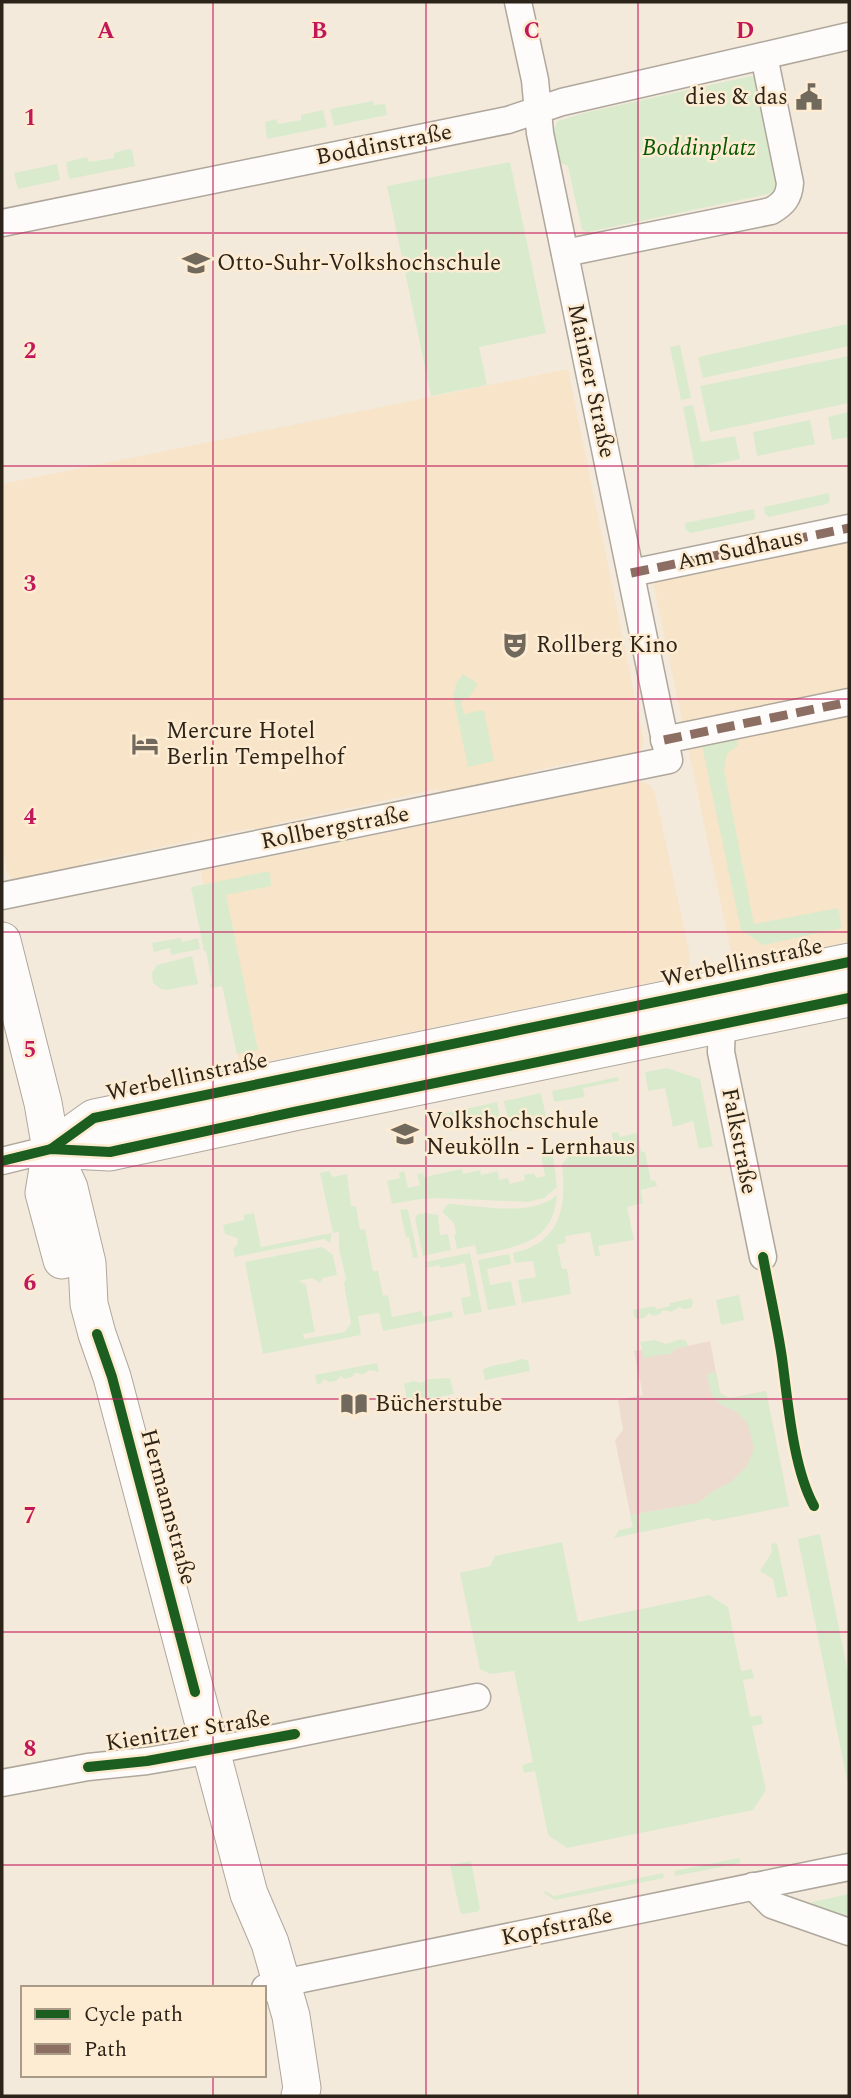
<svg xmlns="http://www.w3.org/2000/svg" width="851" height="2098" viewBox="0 0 851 2098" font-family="Spectral,serif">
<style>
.built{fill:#f7e4c9}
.education{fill:#eddbd0}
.green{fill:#daebcd}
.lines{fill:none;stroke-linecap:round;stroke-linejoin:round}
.street-casing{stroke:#afa79c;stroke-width:29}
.secondary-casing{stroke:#afa79c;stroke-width:39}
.street{stroke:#fdfcfa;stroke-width:26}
.secondary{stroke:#fdfcfa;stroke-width:37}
.quiet{stroke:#8d6e63;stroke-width:9;stroke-dasharray:18 9;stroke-linecap:butt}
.cycleway-casing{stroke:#fdebd2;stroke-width:15}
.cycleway{stroke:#1b5e20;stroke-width:10}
.grid{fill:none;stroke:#c2185b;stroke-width:2;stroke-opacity:0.55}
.labels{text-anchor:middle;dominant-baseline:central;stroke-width:5;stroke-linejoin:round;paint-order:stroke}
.poi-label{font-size:23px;fill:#2d2419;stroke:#fdebd2;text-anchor:start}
.street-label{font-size:23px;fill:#2d2419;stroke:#fdebd2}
.park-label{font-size:23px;font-style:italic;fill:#055800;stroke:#fdebd2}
.grid-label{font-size:23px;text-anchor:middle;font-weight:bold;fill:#c2185b;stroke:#fdebd2;stroke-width:5;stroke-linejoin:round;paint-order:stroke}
</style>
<rect width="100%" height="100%" fill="#f3eadc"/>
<g class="built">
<polygon points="568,369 644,742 639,756 597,767 585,760 532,771 523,782 449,797 438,789 274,824 267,834 264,835 253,828 217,835 210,846 207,846 199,839 85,862 78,873 19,884 12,879 7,872 2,845 2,484"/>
<polygon points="849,536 849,942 752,962 741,961 734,956 730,947 652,577"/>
<polygon points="634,782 644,782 649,785 655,793 690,956 690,965 683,974 678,977 240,1067 201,871"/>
</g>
<polygon class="education" points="710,1341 720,1393 730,1398 766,1391 789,1506 713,1521 703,1513 633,1527 615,1440 623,1430 618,1400 643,1395 634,1351 667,1345 674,1349"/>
<g class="green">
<polygon points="751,76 756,79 778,186 773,193 588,232 582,230 568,166 557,162 552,132 558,121 584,113"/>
<polygon points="373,101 374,105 385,104 387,115 334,126 330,109"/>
<polygon points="323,110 327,127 267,139 265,122 276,119 278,124 301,120 301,115"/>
<polygon points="129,149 132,150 135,166 69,179 66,162 87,157 89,162 114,158 114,153"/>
<polygon points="510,162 546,333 479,347 487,385 431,396 387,186"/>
<polygon points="57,164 60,180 18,189 14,173"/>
<polygon points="847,324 849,346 703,378 698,357"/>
<polygon points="680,345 691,398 681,400 670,347"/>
<polygon points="849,356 849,403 710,432 700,386"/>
<polygon points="693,405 701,442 735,436 740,459 695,468 683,407"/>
<polygon points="849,412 849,437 832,440 828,417"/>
<polygon points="810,420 815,444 757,456 753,432"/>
<polygon points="829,493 830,502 827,504 769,517 765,514 764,507"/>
<polygon points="754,509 755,518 753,520 691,533 686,530 685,523"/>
<polygon points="463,674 478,684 468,699 465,697 461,703 464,714 484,710 494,761 468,767 453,695 456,684"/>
<polygon points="737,738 738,745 727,754 724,770 754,924 838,908 842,928 763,945 741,930 702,746"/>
<polygon points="270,871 271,886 226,895 258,1050 237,1054 222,986 211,988 210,984 212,983 206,951 204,951 191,887"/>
<polygon points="181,938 182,942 198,938 200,949 171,955 170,948 154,952 152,943"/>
<polygon points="192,956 198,984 166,990 161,989 153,983 152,973 157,965"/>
<polygon points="667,1068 700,1079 713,1146 699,1149 693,1121 673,1127 665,1088 648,1091 645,1072"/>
<polygon points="618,1077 619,1081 583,1088 585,1097 554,1102 552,1091"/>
<polygon points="541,1093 547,1122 534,1124 534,1126 510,1131 504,1101"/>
<polygon points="497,1102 501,1122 472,1127 470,1120 432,1128 429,1117"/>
<path d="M618 1132 620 1137 637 1133 641 1152H645L651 1181 655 1180 657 1186 641 1190 643 1203 627 1207 634 1240 598 1246 600 1256H595L590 1232 565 1236 566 1243 557 1245 562 1269H567L571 1294 522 1303 518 1280 536 1277 533 1261 515 1263 513 1253C561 1243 567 1206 562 1164L569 1156 614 1146 612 1133Z"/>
<polygon points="553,1153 557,1187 544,1198 528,1202 439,1198 420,1199 392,1204 387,1181 400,1178 399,1173 404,1171 408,1188 420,1185 417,1174 423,1173 424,1177 462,1169 463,1174 480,1170 481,1175 498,1171 499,1180 508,1178 510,1184 525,1180 524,1175 534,1173 536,1178 545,1176 541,1155"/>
<polygon points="330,1171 332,1177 347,1174 351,1206 356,1206 360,1230 365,1229 373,1271 378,1271 383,1296 388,1295 392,1317 422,1311 423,1317 452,1311 453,1317 383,1331 379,1313 358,1316 361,1335 263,1354 245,1262 322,1247 333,1255 337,1275 323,1278 320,1283 312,1278 299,1281 306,1285 315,1332 303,1334 304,1339 345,1332 351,1323 344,1284 346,1278 339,1249 339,1232 333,1233 320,1173"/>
<path d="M557 1195C553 1245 516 1246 477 1255L475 1245 457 1249 454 1235 456 1234 454 1223 442 1212 448 1204C480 1205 531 1218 557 1195Z"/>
<polygon points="406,1209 408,1210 418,1257 413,1258 409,1237 406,1237 400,1210"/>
<polygon points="254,1213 261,1247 332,1233 330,1243 324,1239 235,1257 233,1248 238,1244 237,1238 225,1234 223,1225 244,1220 244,1215"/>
<polygon points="425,1213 438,1215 440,1235 448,1234 451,1250 423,1256 415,1218 418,1214"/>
<polygon points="470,1253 482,1312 464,1315 461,1298 471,1296 465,1263 440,1268 439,1265 426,1268 425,1262"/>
<polygon points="509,1254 511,1264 487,1269 490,1285 511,1281 516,1305 488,1310 478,1260"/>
<polygon points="739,1295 744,1320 721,1325 716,1300"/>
<path d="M692 1298 693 1304 691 1308 684 1309 679 1307C670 1313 674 1312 663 1310L660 1314 653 1316 649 1313 644 1318 637 1319 634 1316 633 1310 655 1306 656 1309H658L670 1306V1303Z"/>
<polygon points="681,1339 686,1341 688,1346 674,1349 672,1354 666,1354 644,1358 640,1342 655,1340 666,1344"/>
<path d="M520 1359 528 1360 530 1371 485 1380 483 1370C492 1363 509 1365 520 1359Z"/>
<path d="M377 1363 379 1372 370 1370C361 1376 366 1374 355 1373L352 1377 344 1379 341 1376 336 1381 329 1382 324 1379 320 1384 317 1385 315 1375Z"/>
<polygon points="716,1372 720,1393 730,1398 766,1391 789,1506 713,1521 709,1518 614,1538 619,1530 633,1527 630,1515 698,1503 715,1490 731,1482 747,1466 754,1448 748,1424 737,1412 722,1405 715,1399 711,1393 707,1374"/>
<polygon points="449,1378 450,1378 454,1394 408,1403 404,1384 413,1381 421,1383 428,1379"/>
<polygon points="820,1534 849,1678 848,1784 798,1539"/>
<polygon points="562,1542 578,1622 709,1595 728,1607 741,1671 752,1669 754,1678 743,1680 750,1717 761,1715 763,1724 752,1726 766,1790 753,1810 567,1848 548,1835 535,1771 524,1773 522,1765 533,1762 514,1671 490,1674 480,1669 460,1573 490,1566 495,1556"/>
<polygon points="777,1543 788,1596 777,1598 773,1579 760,1571 772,1552 771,1544"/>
<polygon points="739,1858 741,1863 675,1876 674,1871"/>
<polygon points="471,1861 480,1909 477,1912 462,1914 460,1911 450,1865"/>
<polygon points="663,1873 664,1878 555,1900 544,1893 545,1891 554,1896"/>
<polygon points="849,1894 849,1925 814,1912 812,1902"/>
</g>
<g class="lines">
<defs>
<g id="street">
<polyline points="2,223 508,120 562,102 849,36"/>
<path d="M565 253 771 211C783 204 789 198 790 183L764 56"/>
<polyline points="631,573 849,528"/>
<polyline points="664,740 849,702"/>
<polyline points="2,896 669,760 540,133 535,80 518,2"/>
<polyline points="722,1024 721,1052 763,1257"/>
<polyline points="2,1161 51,1149"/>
<polyline points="2,1783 88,1767 147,1761 230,1747 477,1697"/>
<polyline points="753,1886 772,1905 849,1932"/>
<polyline points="265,1988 302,1979 849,1867"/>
</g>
<g id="secondary">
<polyline points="2,941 43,1103 51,1149 69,1188 87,1263 89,1304 97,1334 112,1377 249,1894 270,1943 291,2016 302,2088 300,2096"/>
<polyline points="51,1149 94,1118 849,962"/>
<polyline points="51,1149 110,1152 119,1150 294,1112 849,998"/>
<polyline points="51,1150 44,1193 62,1260"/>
</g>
</defs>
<use href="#street" class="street-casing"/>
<use href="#secondary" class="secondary-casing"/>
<use href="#street" class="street"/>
<use href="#secondary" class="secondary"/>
<g class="quiet">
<polyline points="631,573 849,528"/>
<polyline points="664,740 849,702"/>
</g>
<defs>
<g id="cycleway">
<polyline points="51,1149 94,1118 849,962"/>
<polyline points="2,1161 51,1149 110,1152 119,1150 294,1112 849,998"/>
<path d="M763 1257C769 1290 777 1324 782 1358 788 1402 793 1468 814 1506"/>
<polyline points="97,1334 112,1377 195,1692"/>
<polyline points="88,1767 147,1761 295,1734"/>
</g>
</defs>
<use href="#cycleway" class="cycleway-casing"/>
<use href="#cycleway" class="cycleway"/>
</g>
<path class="grid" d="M213 2V1988M426 2V2096M638 2V2096M2 233H849M2 466H849M2 699H849M2 932H849M2 1166H849M2 1399H849M2 1632H849M2 1865H849M213 2075V2096"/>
<defs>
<symbol id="civic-bare" viewBox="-9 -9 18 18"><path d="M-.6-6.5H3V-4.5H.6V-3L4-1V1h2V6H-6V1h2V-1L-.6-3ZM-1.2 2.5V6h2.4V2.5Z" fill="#72695d" stroke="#fdebd2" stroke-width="2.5" paint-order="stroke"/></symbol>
<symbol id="university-bare" viewBox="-9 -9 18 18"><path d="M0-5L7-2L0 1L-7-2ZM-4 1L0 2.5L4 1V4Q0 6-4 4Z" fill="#72695d" stroke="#fdebd2" stroke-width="2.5" paint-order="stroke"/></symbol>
<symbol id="theatre-bare" viewBox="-9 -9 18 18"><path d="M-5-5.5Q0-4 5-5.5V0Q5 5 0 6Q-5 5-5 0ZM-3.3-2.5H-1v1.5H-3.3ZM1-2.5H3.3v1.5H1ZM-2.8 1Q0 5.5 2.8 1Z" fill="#72695d" stroke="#fdebd2" stroke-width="2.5" paint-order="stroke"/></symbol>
<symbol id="hotel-bare" viewBox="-9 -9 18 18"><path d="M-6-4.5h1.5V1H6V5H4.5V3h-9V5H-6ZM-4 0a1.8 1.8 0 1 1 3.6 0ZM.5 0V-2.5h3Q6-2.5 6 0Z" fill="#72695d" stroke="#fdebd2" stroke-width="2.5" paint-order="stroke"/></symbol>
<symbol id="library-bare" viewBox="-9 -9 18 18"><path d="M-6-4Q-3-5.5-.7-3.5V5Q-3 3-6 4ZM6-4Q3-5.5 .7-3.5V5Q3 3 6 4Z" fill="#72695d" stroke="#fdebd2" stroke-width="2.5" paint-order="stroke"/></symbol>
</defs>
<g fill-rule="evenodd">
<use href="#civic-bare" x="790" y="78" width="38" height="38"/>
<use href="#university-bare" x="177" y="244" width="38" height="38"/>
<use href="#theatre-bare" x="496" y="626" width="38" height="38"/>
<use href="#hotel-bare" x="126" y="725" width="38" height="38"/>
<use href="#university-bare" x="386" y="1115" width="38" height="38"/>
<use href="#library-bare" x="335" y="1385" width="38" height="38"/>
</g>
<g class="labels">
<g class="poi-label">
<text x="788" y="97" text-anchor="end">dies &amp; das</text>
<text x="217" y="263">Otto-Suhr-Volkshochschule</text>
<text x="536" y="645">Rollberg Kino</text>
<text x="166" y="731">Mercure Hotel<tspan x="166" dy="26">Berlin Tempelhof</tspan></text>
<text x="426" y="1121">Volkshochschule<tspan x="426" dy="26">Neukölln - Lernhaus</tspan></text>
<text x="375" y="1404">Bücherstube</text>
</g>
<g class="street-label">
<text transform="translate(384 145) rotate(-11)">Boddinstraße</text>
<text transform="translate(591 381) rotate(78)">Mainzer Straße</text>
<text transform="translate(740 550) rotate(-12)">Am Sudhaus</text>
<text transform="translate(335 828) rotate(-11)">Rollbergstraße</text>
<text transform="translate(742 963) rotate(-12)">Werbellinstraße</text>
<text transform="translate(187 1077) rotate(-12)">Werbellinstraße</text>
<text transform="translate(739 1141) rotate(79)">Falkstraße</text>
<text transform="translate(168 1507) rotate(75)">Hermannstraße</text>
<text transform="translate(188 1731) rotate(-9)">Kienitzer Straße</text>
<text transform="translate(557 1927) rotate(-12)">Kopfstraße</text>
</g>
<g class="park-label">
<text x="699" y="148">Boddinplatz</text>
</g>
</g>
<g class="grid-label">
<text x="106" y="38">A</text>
<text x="319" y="38">B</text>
<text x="532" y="38">C</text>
<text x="745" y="38">D</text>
<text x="30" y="125">1</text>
<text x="30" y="358">2</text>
<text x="30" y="591">3</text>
<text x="30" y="824">4</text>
<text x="30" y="1057">5</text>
<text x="30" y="1290">6</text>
<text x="30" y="1523">7</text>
<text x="30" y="1756">8</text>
</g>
<rect width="851" height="2098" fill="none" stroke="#2d2419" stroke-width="7"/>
<rect x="21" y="1986" width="245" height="91" fill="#fdebd2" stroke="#aa9b88" stroke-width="2"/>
<rect x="35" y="2009" width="35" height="10" fill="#1b5e20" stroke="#aa9b88" stroke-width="2"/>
<text x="84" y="2021" font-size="21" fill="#2d2419">Cycle path</text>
<rect x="35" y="2044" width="35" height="10" fill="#8d6e63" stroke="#aa9b88" stroke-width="2"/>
<text x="84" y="2056" font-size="21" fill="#2d2419">Path</text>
</svg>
